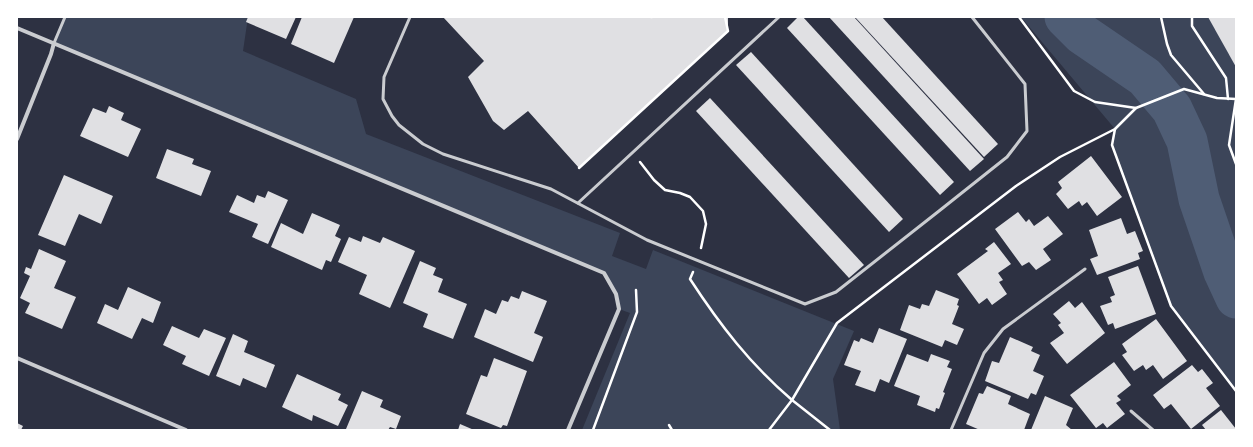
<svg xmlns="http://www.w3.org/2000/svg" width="1253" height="447" viewBox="0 0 1253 447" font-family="Mulish,sans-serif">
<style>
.green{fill:#3c4559}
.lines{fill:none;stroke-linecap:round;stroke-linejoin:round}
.river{stroke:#4f5d75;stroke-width:41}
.building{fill:#e0e0e3}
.path{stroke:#fff;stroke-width:2.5}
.service{stroke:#caccd0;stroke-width:3}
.minor{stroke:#caccd0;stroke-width:4}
</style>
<rect width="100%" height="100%" fill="#2d3142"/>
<g class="green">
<polygon points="65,17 248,17 243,51 356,99 366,134 620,233 612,256 646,269 653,250 854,331 833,379 840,430 582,430 630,313 619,309 616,294 604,273 54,43"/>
<polygon points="1021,17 1236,17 1236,391 1171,306 1112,145 1115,129"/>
</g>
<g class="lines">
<polyline class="river" points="1065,17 1082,34 1145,77 1172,109 1187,141 1199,199 1224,272 1236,298"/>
</g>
<g class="building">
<polygon points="248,17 296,17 286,39 246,22"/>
<polygon points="302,17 354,17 334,63 291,44"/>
<polygon points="443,17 728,17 728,31 579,168 528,111 504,130 493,121 468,77 484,61"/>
<polygon points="798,17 803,17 954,182 940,195 787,28"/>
<polygon points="829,17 854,17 984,159 970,171"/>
<polygon points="855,17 882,17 998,144 984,157"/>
<polygon points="1208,17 1236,17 1236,67"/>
<polygon points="751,52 903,219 889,232 736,65"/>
<polygon points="710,98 864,265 849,278 696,111"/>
<polygon points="109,106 124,113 121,120 141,129 128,157 80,136 93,108 106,113"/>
<polygon points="167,149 194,159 192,164 211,171 201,196 156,178"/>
<polygon points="1091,156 1122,197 1097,216 1087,202 1082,206 1079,201 1068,209 1056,194 1062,188 1058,182"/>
<polygon points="64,175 113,196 101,224 79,214 65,246 38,235"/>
<polygon points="268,191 288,200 268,244 252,237 258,224 229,212 237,195 254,203 257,195 265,198"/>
<polygon points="1018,212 1026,222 1029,219 1034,226 1048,216 1063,234 1043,249 1051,260 1036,270 1029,262 1022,266 995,229"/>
<polygon points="312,213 340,225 335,236 341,239 331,262 326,260 322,270 271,247 281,223 303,234"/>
<polygon points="1121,218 1127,234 1135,231 1143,251 1138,253 1140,259 1097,275 1090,259 1098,256 1089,230"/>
<polygon points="363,236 380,243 383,237 415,251 390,308 359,294 367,275 338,262 349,237 361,242"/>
<polygon points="994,242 1011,264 998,273 1003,280 999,282 1007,294 992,305 987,298 979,304 957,274 988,251 985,249"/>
<polygon points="39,249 66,261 54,288 76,297 62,329 25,313 30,303 20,298 30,276 24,273 26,267 31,269"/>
<polygon points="420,261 436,268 433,275 443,279 438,292 467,304 453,339 423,327 428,314 403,303"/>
<polygon points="1138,266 1156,314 1115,329 1113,323 1108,325 1100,306 1112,302 1110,297 1115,295 1108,277"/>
<polygon points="128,287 161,302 153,323 142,318 132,339 97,323 105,304 118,310"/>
<polygon points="936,290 959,299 957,305 959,306 952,324 964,329 957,345 945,340 942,347 900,330 909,305 920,309 922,304 929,306"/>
<polygon points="522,291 547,301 534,333 543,337 533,362 474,337 485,309 496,314 502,300 508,302 511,296 519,299"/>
<polygon points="1069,301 1075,308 1082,302 1105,333 1067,364 1050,343 1064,333 1058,325 1061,323 1053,314"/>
<polygon points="1156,319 1187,361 1163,379 1153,365 1146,370 1143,365 1134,371 1122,355 1127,352 1122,344"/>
<polygon points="172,326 199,338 204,329 226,338 209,376 182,364 186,356 163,345"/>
<polygon points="879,328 907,339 889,383 880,379 875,392 855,385 861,371 844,365 854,340 859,342 861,338 873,343"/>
<polygon points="233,334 248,341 244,352 275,365 266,388 243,378 240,386 216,376"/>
<polygon points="1010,337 1033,347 1031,351 1040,355 1033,371 1044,376 1036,395 1031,393 1028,399 985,381 992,361 999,363"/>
<polygon points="907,354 928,362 931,354 950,361 947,367 952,369 943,392 945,393 939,409 936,408 935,412 917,405 920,396 894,386"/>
<polygon points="494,358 527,371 507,426 503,425 501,428 466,414 481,375 487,377"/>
<polygon points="1114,362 1131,385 1117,396 1121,400 1116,403 1125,414 1107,428 1103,423 1096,428 1070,395"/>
<polygon points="1192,365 1198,372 1202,369 1213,383 1206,388 1220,406 1191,429 1171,404 1164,409 1153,395"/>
<polygon points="297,374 341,394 338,400 348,405 338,426 313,415 312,421 282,407"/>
<polygon points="987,386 1011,396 1008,404 1030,414 1024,430 980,430 966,424 979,393 983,394"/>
<polygon points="362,391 383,400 380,407 401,416 396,429 390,427 388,430 346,429"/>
<polygon points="1045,396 1073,408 1066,425 1072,430 1031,430"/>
<polygon points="1221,410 1236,429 1236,430 1206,430 1202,425"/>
<polygon points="17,423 23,426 21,430 17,430"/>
<polygon points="460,424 474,430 458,430"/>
</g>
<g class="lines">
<g class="path">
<polyline points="651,17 652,17"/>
<polyline points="1019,17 1074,91 1095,102 1136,108"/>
<polyline points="1161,17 1167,44 1171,55 1204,94"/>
<polyline points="1192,17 1192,26 1226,78 1228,99"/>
<polyline points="1115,129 1136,108 1184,89 1217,98 1236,99 1229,145 1236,164"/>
<polyline points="640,162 654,180 665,190 680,193 690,197 703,211 706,224 701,248"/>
<polyline points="579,168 728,31 725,17"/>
<path d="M693 272 690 279C720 325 750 364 792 400L769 430"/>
<polyline points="669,425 672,430"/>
<polyline points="593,430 637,312 636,290"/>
<polyline points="830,430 792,400 837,323 1016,186 1060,157 1115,129 1112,145 1171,306 1236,391"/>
</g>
<g class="service">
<polyline points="410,17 384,77 383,99 392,116 399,125 423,144 443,154 551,189 647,240 805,304 836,292 939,211 1007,157 1027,131 1025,84 972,17"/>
<polyline points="54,43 65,17"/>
<polyline points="578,203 779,17"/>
<polyline points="1131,411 1153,430"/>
<polyline points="951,430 984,353 1003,329 1085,269"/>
</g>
<g class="minor">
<polyline points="17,28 604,273 616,294 619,309 568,430"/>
<polyline points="17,139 51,54 54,43"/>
<polyline points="17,358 186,430"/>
</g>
</g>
<rect width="1253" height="447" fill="none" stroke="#ffffff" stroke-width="36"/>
</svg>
